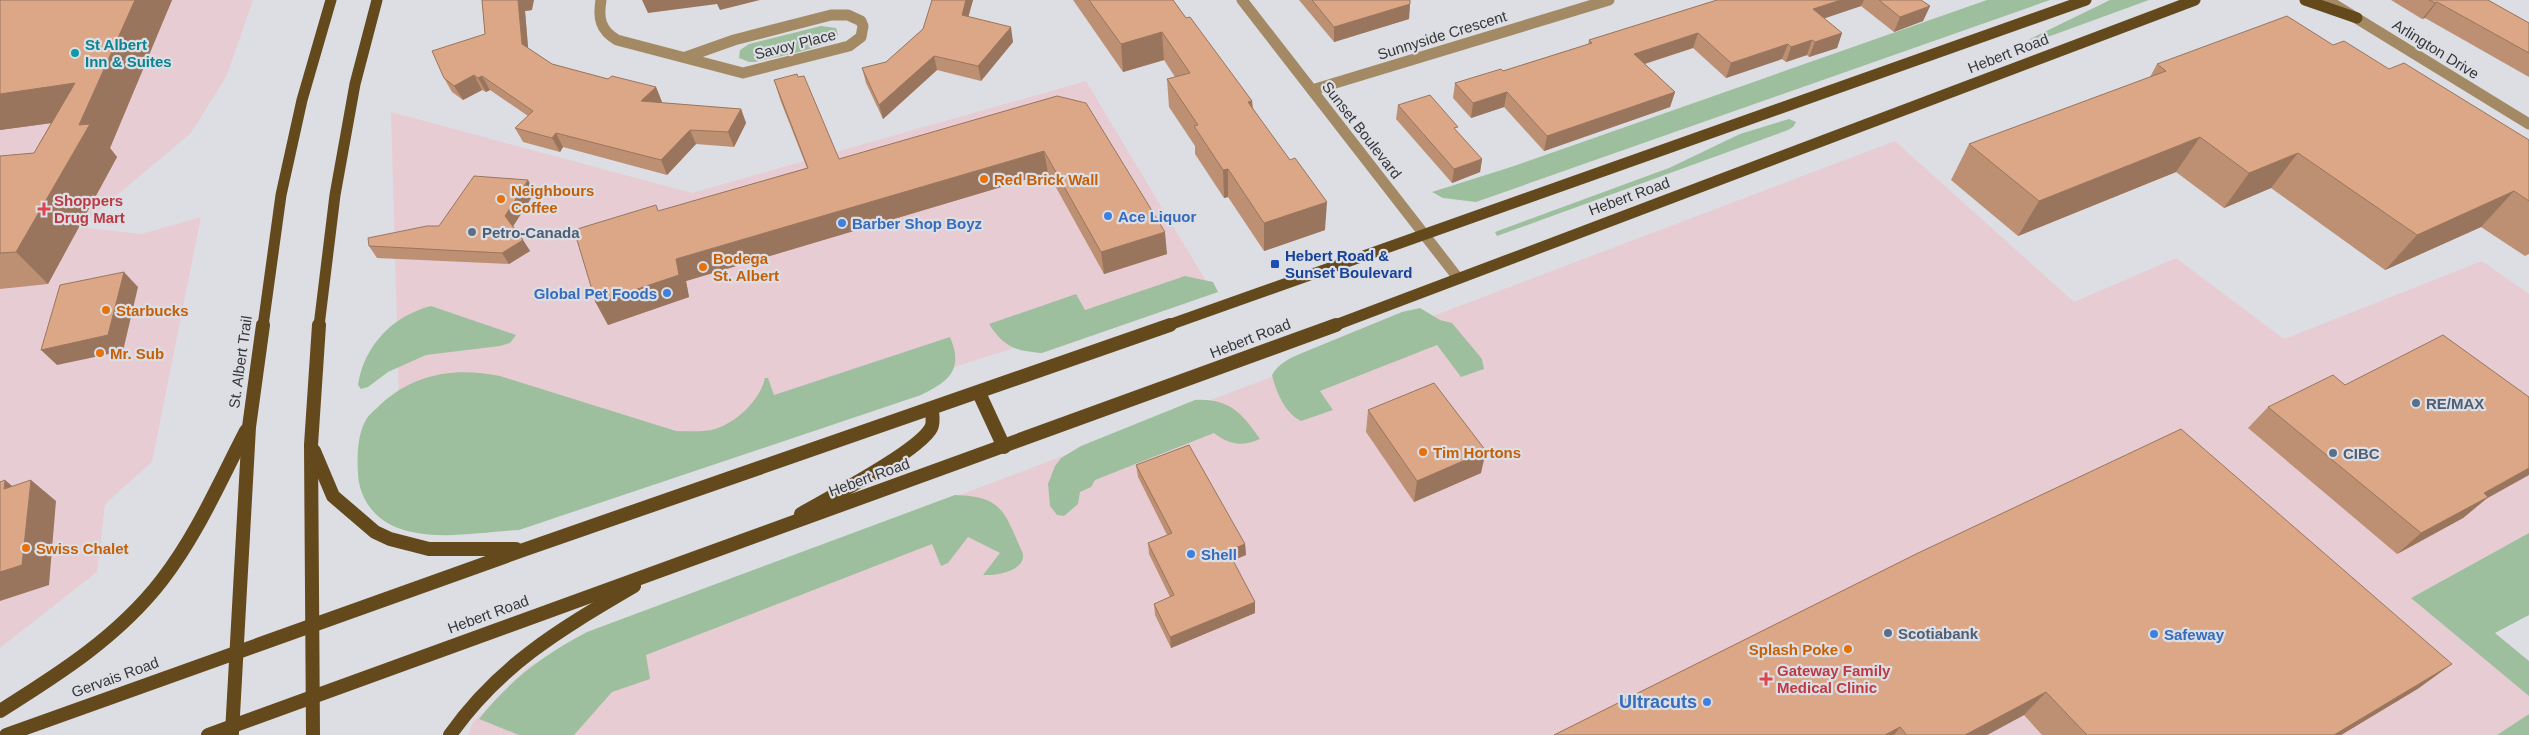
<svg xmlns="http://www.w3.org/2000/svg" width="2529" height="735" viewBox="0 0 2529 735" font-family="Arial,sans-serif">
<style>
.commercial{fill:#e7cdd3}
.green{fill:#9ebf9e}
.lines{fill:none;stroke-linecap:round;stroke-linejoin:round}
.minor{stroke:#a48a64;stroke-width:11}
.major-far1{stroke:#64491d;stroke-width:11}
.major{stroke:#64491d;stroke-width:14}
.wall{fill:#bd9073}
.shaded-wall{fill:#9a755e}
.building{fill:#dca786;stroke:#9a755e}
.culture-dot{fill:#0f9aa8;stroke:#dcdee4;stroke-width:2}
.food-dot{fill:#e8710a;stroke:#dcdee4;stroke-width:2}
.health-dot{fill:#e0444e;stroke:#dcdee4;stroke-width:2}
.shop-dot{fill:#3f7fe0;stroke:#dcdee4;stroke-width:2}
.service-dot{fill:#5c6f8a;stroke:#dcdee4;stroke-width:2}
.transit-dot{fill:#1a4fb4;stroke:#dcdee4;stroke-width:2}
.labels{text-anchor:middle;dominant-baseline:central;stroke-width:4.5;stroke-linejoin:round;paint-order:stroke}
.street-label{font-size:15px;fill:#363739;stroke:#dcdee4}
.culture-label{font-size:15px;font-weight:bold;fill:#0d838f;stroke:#dcdee4;text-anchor:start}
.food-label{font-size:15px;font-weight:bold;fill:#c56008;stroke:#dcdee4;text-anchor:start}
.health-label{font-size:15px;font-weight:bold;fill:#be3a42;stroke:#dcdee4;text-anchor:start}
.shop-label{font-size:15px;font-weight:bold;fill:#366cbe;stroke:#dcdee4;text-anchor:start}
.service-label{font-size:15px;font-weight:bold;fill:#4e5e75;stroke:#dcdee4;text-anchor:start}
.transit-label{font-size:15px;font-weight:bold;fill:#164399;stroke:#dcdee4;text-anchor:start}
.near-shop-label{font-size:18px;font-weight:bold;fill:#366cbe;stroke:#dcdee4;text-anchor:end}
</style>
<rect width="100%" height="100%" fill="#dcdee4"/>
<g class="commercial">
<polygon points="0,0 253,0 227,75 191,133 79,227 141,234 201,217 152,462 105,504 97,572 0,648"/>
<polygon points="1086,81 1209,286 559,493 400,437 391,112 692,193"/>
<polygon points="1895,141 2074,302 2176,258 2284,339 2482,261 2529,294 2529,533 2411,598 2529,696 2529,714 2497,735 468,735 473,722 528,667 577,640"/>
</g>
<g class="green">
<polygon points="1987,0 2050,0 1476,202 1443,198 1432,192 1514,166"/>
<polygon points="2110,0 2149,0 2034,42 2030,39"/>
<path d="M821 26 836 28 838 35C827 49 774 57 755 62H749L739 58 740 50 749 44Z"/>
<polygon points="1789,119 1796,122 1793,127 1788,130 1497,236 1495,232 1669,168 1740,134"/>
<path d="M1185 276 1213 282 1218 292 1042 353C1015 351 1004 347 989 324L1076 294 1085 310Z"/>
<path d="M431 306 516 335 510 343 500 346 426 355 388 372 368 387 361 389 358 385C364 346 392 316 431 306Z"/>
<path d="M1420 308 1440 320 1452 323 1482 359 1484 369 1461 377 1437 345 1320 391 1333 410 1301 421C1285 413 1276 392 1272 375 1279 363 1290 358 1302 353L1402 312Z"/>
<path d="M950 337C964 370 949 381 921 395L519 530C479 532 429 543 391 525 371 515 359 495 358 474 357 457 357 434 367 418 370 414 376 409 380 405 414 373 456 367 500 376L676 431C688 431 700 432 711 430 734 425 760 401 765 378H768L774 395Z"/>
<path d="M1195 400C1229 398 1242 413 1260 439 1243 447 1229 445 1214 433L1095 480 1091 487 1080 492 1078 504 1064 516 1057 515 1050 506 1048 484 1055 466 1061 458 1081 446Z"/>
<path d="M955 495C1004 496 1005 514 1023 554 1025 571 996 576 983 575L1000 553 968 537 948 563 941 566 932 544 646 655 650 679 612 692 574 735H519L479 719C511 679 542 656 587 632Z"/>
<polygon points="2529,533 2529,615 2495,633 2529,661 2529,696 2411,598"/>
<polygon points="2529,714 2529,735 2497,735"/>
</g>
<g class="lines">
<g class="minor">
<path d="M601 0C598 18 600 30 617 40L743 73 849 46 861 37 863 26 861 21 848 15H831L734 40 686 57"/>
<polyline points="1242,0 1458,278"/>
<polyline points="2327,0 2529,124"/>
<polyline points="1312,90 1609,0"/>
</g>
<g class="major-far1">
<polyline points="2305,0 2357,18"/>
<polyline points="263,326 281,195 302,100 331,0"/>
<polyline points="319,326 335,195 355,84 377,0"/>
<polyline points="1166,326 2086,0"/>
<polyline points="1333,326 2195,0"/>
</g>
<g class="major">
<polyline points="979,393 1004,447"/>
<polyline points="314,451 333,496 375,532 390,539 429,549 516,549"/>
<path d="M801 514C827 499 919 451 931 428 934 423 932 415 932 409"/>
<path d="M0 711C59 674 119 636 162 580 197 535 220 481 246 431"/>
<polyline points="232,733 249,427 263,325"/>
<polyline points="6,735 526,549 1170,325"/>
<polyline points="208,735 1336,325"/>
<polyline points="313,735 311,445 319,325"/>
<path d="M450 735C500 664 561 629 634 586"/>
</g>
</g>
<g class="wall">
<polygon points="0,0 172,0 110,148 117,157 48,284 0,289 0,156 34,153 51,123 0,130"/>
<polygon points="482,0 532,10 525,11 528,48 552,64 608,79 656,87 662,102 661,103 741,109 746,123 734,147 696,144 667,175 563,147 560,152 523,142 515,128 528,116 490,90 486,92 482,90 463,100 452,92 444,78 485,34"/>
<polygon points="931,0 973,0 968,17 1013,42 981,81 937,70 883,119 866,83 862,68 886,62 923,29 932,1"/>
<polygon points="1073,0 1173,0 1186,18 1252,101 1253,108 1325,230 1264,251 1228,197 1224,198 1195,154 1195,146 1169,107 1167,79 1175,77 1164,60 1123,72"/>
<polygon points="1299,0 1410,0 1409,19 1334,42"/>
<polygon points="1717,0 1921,0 1930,6 1923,21 1894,32 1861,6 1824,18 1842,33 1837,48 1809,57 1807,55 1786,62 1782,59 1726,78 1693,48 1645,64 1675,92 1670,107 1544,151 1504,107 1471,118 1453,98 1455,83 1503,71 1588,44 1589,40"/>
<polygon points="2391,0 2488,0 2529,23 2529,77 2425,18 2422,19"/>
<polygon points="2333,45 2389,69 2529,140 2529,254 2525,256 2481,227 2385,270 2271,188 2224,208 2176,172 2018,236 1951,180 1969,144 2150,77 2157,64"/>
<polygon points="774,80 839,159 1057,96 1167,254 1104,274 1048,173 686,281 689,297 608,325 596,303 659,211 807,168 781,102"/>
<polygon points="1398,105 1457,132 1482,159 1480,172 1452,183 1396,119"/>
<polygon points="535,192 513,226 523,240 530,251 509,264 377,258 369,246 439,226"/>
<polygon points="2345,385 2486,499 2463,518 2397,554 2248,428 2268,407"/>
<polygon points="1368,410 1481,473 1414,502 1366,432"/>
<polygon points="1136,465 1245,544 1246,555 1233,560 1255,613 1171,648 1155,615 1154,604 1170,597 1149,554 1148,543 1167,535 1138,477"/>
<polygon points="1916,554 2419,688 2341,735 2042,735 2024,715 1987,735 1554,735"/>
</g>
<g class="shaded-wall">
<polygon points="135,0 172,0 110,148 117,157 48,284 16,252 82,119 0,130 0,94"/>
<polygon points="518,0 534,0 532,10 525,11 529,58 522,44"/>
<polygon points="642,0 760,0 720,10 717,4 648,13"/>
<polygon points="966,0 973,0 965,29 962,15"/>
<polygon points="1841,0 1864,0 1861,6 1808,24 1813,9"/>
<polygon points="2437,2 2425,18 2422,19 2435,3"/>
<polygon points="1410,4 1409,19 1334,42 1334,27"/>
<polygon points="1930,6 1923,21 1894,32 1900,17"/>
<polygon points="1011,27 1013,42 981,81 978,66"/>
<polygon points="1162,32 1164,60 1123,72 1121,44"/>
<polygon points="1698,33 1693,48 1631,68 1634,54"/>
<polygon points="1842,33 1837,48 1809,57 1815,42"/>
<polygon points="1812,40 1807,55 1786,62 1791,47"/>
<polygon points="1788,44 1782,59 1726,78 1731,63"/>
<polygon points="934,56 937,70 883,119 879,105"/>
<polygon points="474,75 482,90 463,100 454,86"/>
<polygon points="482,76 490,90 486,92 478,78"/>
<polygon points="656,87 662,102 648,116 641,101"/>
<polygon points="1507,92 1504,107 1471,118 1473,103"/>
<polygon points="1675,92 1670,107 1544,151 1547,136"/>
<polygon points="1252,101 1253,129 1248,102"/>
<polygon points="741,109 746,123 734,147 728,132"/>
<polygon points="690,130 696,144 667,175 661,160"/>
<polygon points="556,133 563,147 560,152 552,138"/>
<polygon points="2200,137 2176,172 2018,236 2039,201"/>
<polygon points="1044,151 1048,173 686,281 689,297 608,325 596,303 676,259"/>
<polygon points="2298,153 2271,188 2224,208 2249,173"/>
<polygon points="1482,159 1480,172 1452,183 1454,169"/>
<polygon points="1228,169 1228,197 1224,198 1223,170"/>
<polygon points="528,180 535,192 512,228 505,216"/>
<polygon points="2514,191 2481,227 2385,270 2417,235"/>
<polygon points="1327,202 1325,230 1264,251 1264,223"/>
<polygon points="1165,232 1167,254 1104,274 1101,252"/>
<polygon points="523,240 530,251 509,264 502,253"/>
<polygon points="124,272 138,287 123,351 57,365 41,350"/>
<polygon points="1486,451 1481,473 1414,502 1417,481"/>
<polygon points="2529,468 2529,475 2486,499 2463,518 2397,554 2421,533 2484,493"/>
<polygon points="5,480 29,500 31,480 56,501 49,585 0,601 0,572"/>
<polygon points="1245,544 1246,555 1229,562 1228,551"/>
<polygon points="1255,602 1255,613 1171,648 1170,637"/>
<polygon points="2452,664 2419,688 2341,735 2334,735"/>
<polygon points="2046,692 2024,715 1987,735 1965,735"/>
<polygon points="1900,727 1894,735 1885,735"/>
</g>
<g class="building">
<polygon points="0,0 135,0 79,125 90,124 16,252 0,253 0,156 34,153 75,83 0,94"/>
<polygon points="482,0 518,0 522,44 552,64 608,79 612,76 656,87 641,101 741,109 728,132 690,130 661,160 556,133 552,138 515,128 533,111 482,76 478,78 474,75 454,86 444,78 432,51 485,34"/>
<polygon points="932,0 966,0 962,15 1011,27 978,66 934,56 879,105 862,68 886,62 923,29"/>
<polygon points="1089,0 1173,0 1186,18 1190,17 1252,101 1248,102 1290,160 1295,158 1327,202 1264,223 1228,169 1223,170 1194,126 1198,125 1167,79 1190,73 1162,32 1121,44"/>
<polygon points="1312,0 1410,0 1410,4 1334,27"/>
<polygon points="1717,0 1841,0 1813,9 1842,33 1815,42 1812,40 1791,47 1788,44 1731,63 1698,33 1634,54 1675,92 1547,136 1507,92 1473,103 1455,83 1501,69 1503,71 1592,43 1589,40"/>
<polygon points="1879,0 1921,0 1930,6 1900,17"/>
<polygon points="2429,0 2488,0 2529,23 2529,53 2437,2 2435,3"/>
<polygon points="2287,16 2333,45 2344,41 2389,69 2404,63 2529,140 2529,201 2514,191 2417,235 2298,153 2249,173 2200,137 2039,201 1969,144 2166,71 2157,64"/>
<polygon points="797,74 798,77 804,76 839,159 1057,96 1086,103 1165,232 1101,252 1044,151 676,259 679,275 596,303 574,230 656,205 658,211 808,168 774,80"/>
<polygon points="1430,95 1458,127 1454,128 1482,159 1454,169 1398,105"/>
<polygon points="474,176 528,180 505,216 523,240 502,253 369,246 368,238 427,226 439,226"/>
<polygon points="124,272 108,335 41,350 60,285"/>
<polygon points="2443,335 2529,397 2529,468 2484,493 2488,497 2421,533 2268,407 2333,375 2345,385"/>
<polygon points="1434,383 1486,451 1417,481 1368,410"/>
<polygon points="2181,429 2452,664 2334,735 2087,735 2046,692 1965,735 1907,735 1900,727 1885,735 1554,735 1916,554"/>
<polygon points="1189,445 1245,544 1228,551 1255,602 1170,637 1154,604 1174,595 1148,543 1172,533 1136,465"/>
<polygon points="5,480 4,489 31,480 22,565 0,572 0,482"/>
</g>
<circle class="culture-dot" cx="75" cy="53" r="5"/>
<g class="food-dot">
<circle cx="984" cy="179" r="5"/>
<circle cx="501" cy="199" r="5"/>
<circle cx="703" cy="267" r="5"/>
<circle cx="106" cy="310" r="5"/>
<circle cx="100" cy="353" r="5"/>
<circle cx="1423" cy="452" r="5"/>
<circle cx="26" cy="548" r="5"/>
<circle cx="1848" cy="649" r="5"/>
</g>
<g class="health-dot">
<path d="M41.5 201.5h5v5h5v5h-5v5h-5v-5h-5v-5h5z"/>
<path d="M1763.5 671.5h5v5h5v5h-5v5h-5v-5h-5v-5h5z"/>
</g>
<g class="shop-dot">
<circle cx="1108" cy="216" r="5"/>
<circle cx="842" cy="223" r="5"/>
<circle cx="667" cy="293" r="5"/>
<circle cx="1191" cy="554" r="5"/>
<circle cx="2154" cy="634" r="5"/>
<circle cx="1707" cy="702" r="5"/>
</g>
<g class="service-dot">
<circle cx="472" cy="232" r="5"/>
<circle cx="2416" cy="403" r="5"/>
<circle cx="2333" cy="453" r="5"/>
<circle cx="1888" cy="633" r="5"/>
</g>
<rect class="transit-dot" x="1270" y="259" width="10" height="10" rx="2.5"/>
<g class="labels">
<g class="street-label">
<text transform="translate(1442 35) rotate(-17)">Sunnyside Crescent</text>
<text transform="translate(795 44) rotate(-14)">Savoy Place</text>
<text transform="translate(2436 49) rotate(32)">Arlington Drive</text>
<text transform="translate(2008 53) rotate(-21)">Hebert Road</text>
<text transform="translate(1362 130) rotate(52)">Sunset Boulevard</text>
<text transform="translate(1629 196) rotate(-20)">Hebert Road</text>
<text transform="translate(1250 338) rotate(-21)">Hebert Road</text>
<text transform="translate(240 362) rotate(-82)">St. Albert Trail</text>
<text transform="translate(869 477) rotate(-20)">Hebert Road</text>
<text transform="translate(488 614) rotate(-20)">Hebert Road</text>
<text transform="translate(115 677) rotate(-20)">Gervais Road</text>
</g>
<g class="culture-label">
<text x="85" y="44">St Albert<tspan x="85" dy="17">Inn &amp; Suites</tspan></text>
</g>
<g class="food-label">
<text x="994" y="179">Red Brick Wall</text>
<text x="511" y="190">Neighbours<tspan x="511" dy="17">Coffee</tspan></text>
<text x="713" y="258">Bodega<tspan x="713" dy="17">St. Albert</tspan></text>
<text x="116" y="310">Starbucks</text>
<text x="110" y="353">Mr. Sub</text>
<text x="1433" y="452">Tim Hortons</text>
<text x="36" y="548">Swiss Chalet</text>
<text x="1838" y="649" text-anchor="end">Splash Poke</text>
</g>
<g class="health-label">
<text x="54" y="200">Shoppers<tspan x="54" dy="17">Drug Mart</tspan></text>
<text x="1777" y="670">Gateway Family<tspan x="1777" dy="17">Medical Clinic</tspan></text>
</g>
<g class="shop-label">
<text x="1118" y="216">Ace Liquor</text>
<text x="852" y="223">Barber Shop Boyz</text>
<text x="657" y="293" text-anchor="end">Global Pet Foods</text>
<text x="1201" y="554">Shell</text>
<text x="2164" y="634">Safeway</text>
</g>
<g class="service-label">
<text x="482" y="232">Petro-Canada</text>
<text x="2426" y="403">RE/MAX</text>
<text x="2343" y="453">CIBC</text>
<text x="1898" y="633">Scotiabank</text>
</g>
<g class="transit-label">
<text x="1285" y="255">Hebert Road &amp;<tspan x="1285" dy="17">Sunset Boulevard</tspan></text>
</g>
<g class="near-shop-label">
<text x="1697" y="702">Ultracuts</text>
</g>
</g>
</svg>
